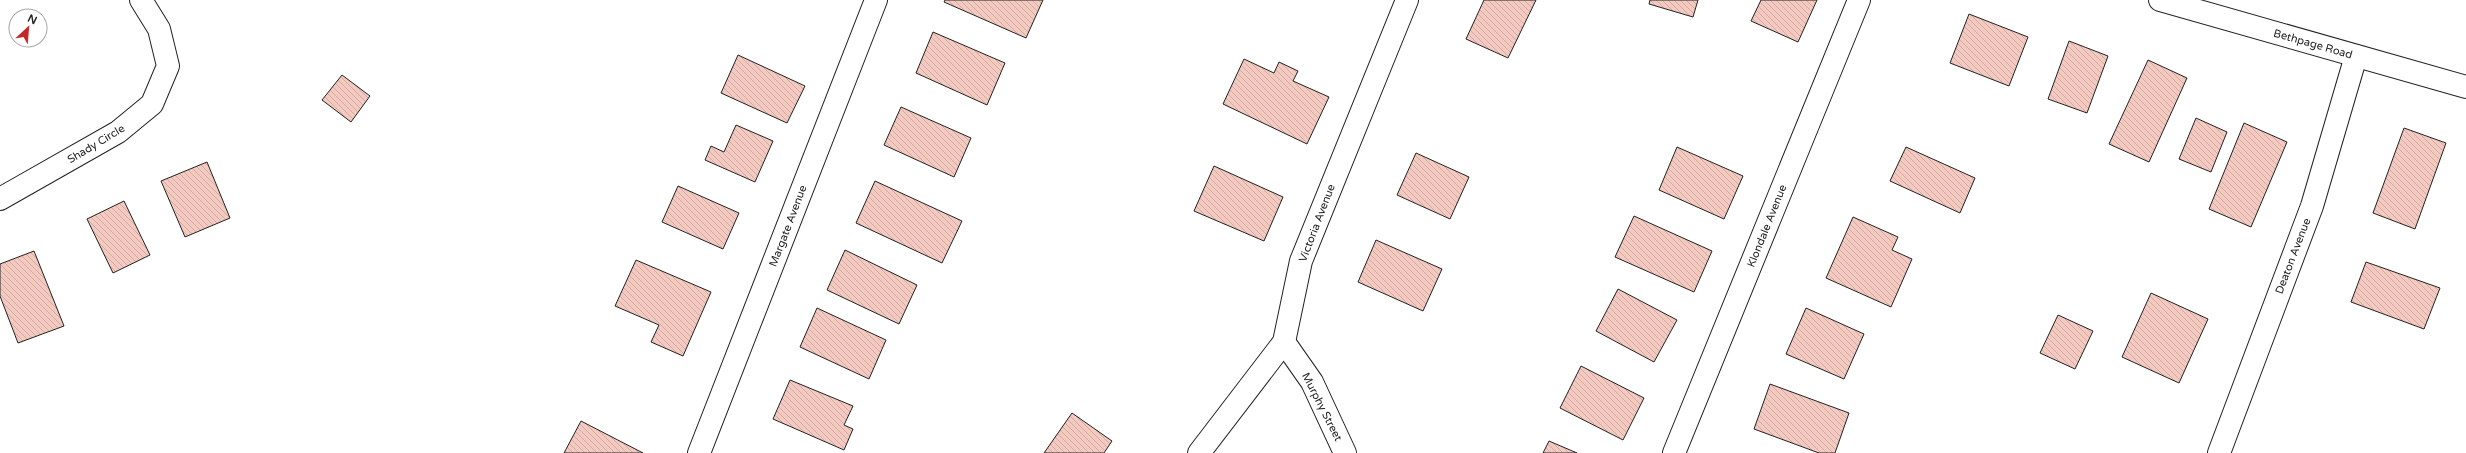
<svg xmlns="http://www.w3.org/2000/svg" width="2466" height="453" viewBox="0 0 2466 453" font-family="'Varela Round',sans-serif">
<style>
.building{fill:url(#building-back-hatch);stroke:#222}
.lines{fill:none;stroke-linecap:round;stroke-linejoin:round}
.street-casing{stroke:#222;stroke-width:24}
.secondary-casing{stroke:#222;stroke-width:24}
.street{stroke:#fff;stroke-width:22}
.secondary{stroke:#fff;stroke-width:22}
.labels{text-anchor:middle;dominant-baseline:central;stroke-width:3;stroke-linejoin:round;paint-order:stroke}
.street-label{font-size:11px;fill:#222;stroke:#fff}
</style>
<defs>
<pattern id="building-back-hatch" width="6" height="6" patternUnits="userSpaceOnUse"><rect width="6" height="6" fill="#f3c9c0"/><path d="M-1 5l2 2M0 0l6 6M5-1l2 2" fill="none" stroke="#d0aca5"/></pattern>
</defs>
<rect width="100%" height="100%" fill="#fff"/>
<g class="building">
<polygon points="945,0 1043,0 1026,38 944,2"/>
<polygon points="1484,0 1536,0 1508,58 1466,39"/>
<polygon points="1650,0 1698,0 1693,17 1649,4"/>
<polygon points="1761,0 1817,0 1798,42 1751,21"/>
<polygon points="1969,14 2028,37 2009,86 1950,63"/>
<polygon points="933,32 1005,63 987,105 916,73"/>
<polygon points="2069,41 2108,56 2087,113 2048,99"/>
<polygon points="738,55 805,86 787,123 721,93"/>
<polygon points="1244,59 1274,73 1279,62 1298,71 1293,81 1329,97 1307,144 1223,104"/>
<polygon points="2148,60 2187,78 2149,162 2109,144"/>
<polygon points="342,75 370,96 351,122 322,100"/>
<polygon points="901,107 971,138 954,177 884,145"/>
<polygon points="2196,118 2227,132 2211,172 2179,159"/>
<polygon points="2244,123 2287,142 2251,227 2209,209"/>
<polygon points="736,125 773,141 755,182 705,160 711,146 724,152"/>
<polygon points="2404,128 2446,143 2415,229 2373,213"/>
<polygon points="1677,147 1743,176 1724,219 1659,190"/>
<polygon points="1906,147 1975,178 1960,213 1890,181"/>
<polygon points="1416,153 1469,177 1450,219 1397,195"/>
<polygon points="207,162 230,218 185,237 161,181"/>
<polygon points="1214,166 1283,197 1264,241 1194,211"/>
<polygon points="875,181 962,221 942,263 856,223"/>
<polygon points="678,186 739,213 723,249 662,222"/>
<polygon points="124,201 150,255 113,273 87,219"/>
<polygon points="1634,216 1712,251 1694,292 1615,257"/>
<polygon points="1853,217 1898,237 1892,250 1912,259 1891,307 1826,278"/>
<polygon points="1376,240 1442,269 1423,311 1358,282"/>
<polygon points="845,250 917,285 899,324 827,290"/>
<polygon points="34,251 64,326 18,343 0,296 0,264"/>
<polygon points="636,260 711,292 683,356 651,342 659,325 615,306"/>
<polygon points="2366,262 2440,288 2424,329 2351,302"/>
<polygon points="1618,289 1677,320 1654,362 1596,331"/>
<polygon points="2151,293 2208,319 2179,383 2122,357"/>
<polygon points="817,308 886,340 869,379 800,347"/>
<polygon points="1806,308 1864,334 1844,379 1786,354"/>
<polygon points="2058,315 2093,331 2075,369 2040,353"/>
<polygon points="1581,366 1644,398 1623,440 1560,408"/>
<polygon points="790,380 853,406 844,425 853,429 844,450 773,419"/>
<polygon points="1770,384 1849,413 1835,453 1819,453 1754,429"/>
<polygon points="1072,413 1112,441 1104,453 1044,453"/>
<polygon points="581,421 643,453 564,453"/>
<polygon points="1549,441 1577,453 1543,453"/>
</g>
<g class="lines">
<defs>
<g id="street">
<polyline points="0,199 118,132 152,104 168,66 159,29 141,0"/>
<polyline points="1284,342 1312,382 1345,453"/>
<polyline points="699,453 876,0"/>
<polyline points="1199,453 1284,342 1301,261 1407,0"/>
<polyline points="1674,453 1859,0"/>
<polyline points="2219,453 2312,206 2356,56"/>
</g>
<polyline id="secondary" points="2160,0 2466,87"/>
</defs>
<use href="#street" class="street-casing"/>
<use href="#secondary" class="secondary-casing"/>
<use href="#street" class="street"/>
<use href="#secondary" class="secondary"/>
</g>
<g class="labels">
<g class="street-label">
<text transform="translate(2313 44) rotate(16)">Bethpage Road</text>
<text transform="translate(96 144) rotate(-31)">Shady Circle</text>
<text transform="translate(1317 223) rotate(-69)">Victoria Avenue</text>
<text transform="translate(788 226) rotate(-69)">Margate Avenue</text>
<text transform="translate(1767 226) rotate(-68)">Klondale Avenue</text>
<text transform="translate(2293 256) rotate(-69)">Deaton Avenue</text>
<text transform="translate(1322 407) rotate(63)">Murphy Street</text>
</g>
</g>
<g transform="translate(28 28) rotate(26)"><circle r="19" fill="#ffffff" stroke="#a7a7a7"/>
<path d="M0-3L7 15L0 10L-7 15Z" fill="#c62828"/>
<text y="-6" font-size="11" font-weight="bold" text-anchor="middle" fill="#222222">N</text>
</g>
</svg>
